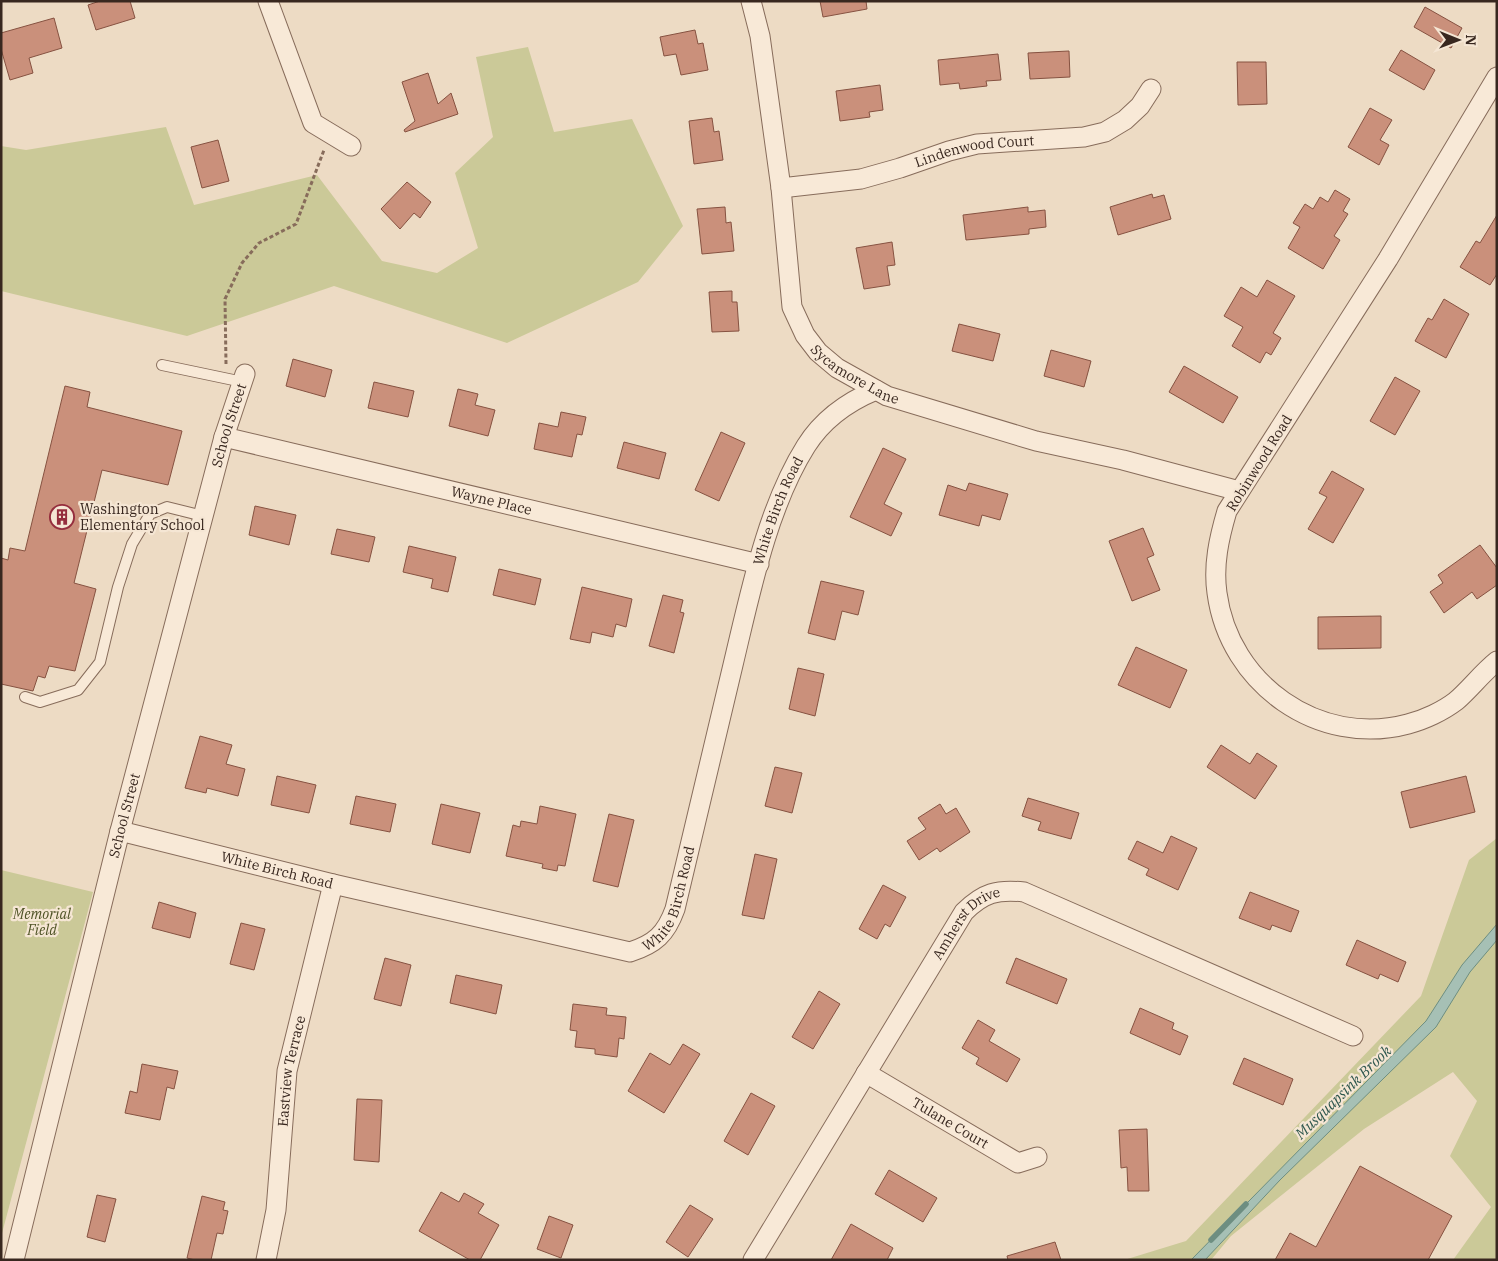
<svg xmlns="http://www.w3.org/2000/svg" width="1498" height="1261" viewBox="0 0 1498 1261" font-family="'IBM Plex Serif',serif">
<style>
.green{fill:#cbc998}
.water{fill:#a6c0b5;stroke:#6d8e81}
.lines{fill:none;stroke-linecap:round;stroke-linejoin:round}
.stream{stroke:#6d8e81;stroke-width:5.5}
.building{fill:#ca907b;stroke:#865241}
.lane-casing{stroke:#876c5b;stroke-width:12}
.street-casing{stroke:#876c5b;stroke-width:21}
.path{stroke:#876c5b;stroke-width:3;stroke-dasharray:4 2.5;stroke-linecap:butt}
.lane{stroke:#f8e9d7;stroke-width:10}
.street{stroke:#f8e9d7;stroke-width:19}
.labels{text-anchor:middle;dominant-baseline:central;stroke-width:4.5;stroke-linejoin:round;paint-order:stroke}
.street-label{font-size:14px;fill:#38271f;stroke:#f5e6d4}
.poi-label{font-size:14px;fill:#38271f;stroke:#f5e6d4;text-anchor:start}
.park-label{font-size:14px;font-style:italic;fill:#4f5326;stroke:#f5e6d4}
.water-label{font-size:15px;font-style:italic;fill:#2e574e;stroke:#f5e6d4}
</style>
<rect width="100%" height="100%" fill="#eddbc4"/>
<g class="green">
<polygon points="528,47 554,132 632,119 683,226 638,282 507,343 334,286 187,336 1,291 1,146 26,150 166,127 194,205 317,175 382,261 437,273 478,248 455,173 493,137 476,57"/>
<polygon points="1497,838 1497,1260 1453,1260 1491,1207 1450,1156 1477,1101 1453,1072 1364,1129 1231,1236 1211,1260 1124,1260 1186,1241 1421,996 1469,860"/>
<polygon points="1,870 93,892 1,1237"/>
</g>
<polygon class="water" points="1497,924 1497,940 1470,972 1436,1027 1280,1180 1205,1260 1191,1260 1426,1021 1462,965"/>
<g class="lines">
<polyline class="stream" points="1211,1240 1246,1204"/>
</g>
<g class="building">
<polygon points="100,1 130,1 135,18 96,30 88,5"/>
<polygon points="820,1 866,1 867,9 823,17"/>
<polygon points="1425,7 1462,28 1451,48 1414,27"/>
<polygon points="54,18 62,48 29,58 33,73 10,80 1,49 1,33"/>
<polygon points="695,30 698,44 703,43 708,70 681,75 676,54 664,56 660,37"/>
<polygon points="1401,50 1435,70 1424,90 1389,70"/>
<polygon points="1069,51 1070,77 1030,79 1028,53"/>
<polygon points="998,54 1001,80 986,81 987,86 960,89 959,83 940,85 938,60"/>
<polygon points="1237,62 1266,62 1267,104 1238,105"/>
<polygon points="428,73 438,104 451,93 458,114 405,132 404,130 415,121 402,82"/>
<polygon points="880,85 883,110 869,112 870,117 840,121 836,91"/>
<polygon points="1370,108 1392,120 1380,140 1389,145 1379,165 1348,147"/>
<polygon points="712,118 714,132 719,131 723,160 694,164 689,121"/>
<polygon points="218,140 229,181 202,188 191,147"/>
<polygon points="407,182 431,202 420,218 414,213 400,229 381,209"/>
<polygon points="1335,190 1350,199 1343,211 1348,214 1334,236 1340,240 1323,269 1288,248 1300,227 1293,223 1305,204 1313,209 1320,197 1328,202"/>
<polygon points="1152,194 1153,198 1164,195 1171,219 1118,235 1110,207"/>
<polygon points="725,207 726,223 731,222 734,251 702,254 697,209"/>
<polygon points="1028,207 1028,212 1045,210 1046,227 1029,229 1029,234 966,240 963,215"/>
<polygon points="1497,215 1497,274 1490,285 1460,267 1476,241 1480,243"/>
<polygon points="892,242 895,265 887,266 890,285 864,289 856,248"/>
<polygon points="1267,280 1295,296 1273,333 1281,338 1271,355 1266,352 1260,363 1232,346 1243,327 1224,316 1241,287 1257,297"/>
<polygon points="732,291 732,302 737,302 739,331 712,332 709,292"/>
<polygon points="1444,299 1469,314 1446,358 1415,341 1428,318 1432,320"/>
<polygon points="959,324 1000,334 993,361 952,351"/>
<polygon points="1051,350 1091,361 1084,387 1044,376"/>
<polygon points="293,359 332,370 325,397 286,386"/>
<polygon points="1184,366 1238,397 1223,423 1169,392"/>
<polygon points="1395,377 1420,391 1395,435 1370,421"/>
<polygon points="374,382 414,391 408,417 368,408"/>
<polygon points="65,386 90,392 87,407 182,431 168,485 102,470 74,583 96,589 75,671 49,666 45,678 38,676 33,691 1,684 1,558 8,560 10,548 25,551"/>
<polygon points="458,389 478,394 475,405 495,410 488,436 449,426"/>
<polygon points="561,412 586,417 582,435 577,434 572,457 534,449 539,423 558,427"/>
<polygon points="721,432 745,443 719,501 695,490"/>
<polygon points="624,442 666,453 659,479 617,468"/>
<polygon points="883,448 906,459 884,504 902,513 891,536 850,517"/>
<polygon points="1332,471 1364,489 1333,543 1308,529 1327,497 1319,493"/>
<polygon points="969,483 1008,494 1000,520 982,515 979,526 939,515 948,485 966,491"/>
<polygon points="255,506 296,515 289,545 249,535"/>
<polygon points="1143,528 1154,555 1147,558 1160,590 1132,601 1109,541"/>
<polygon points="337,529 375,537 369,562 331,554"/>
<polygon points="1480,545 1497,568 1497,585 1477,599 1472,592 1444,613 1430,592 1443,583 1438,575"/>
<polygon points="409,546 456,557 448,592 431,588 433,579 403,572"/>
<polygon points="499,569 541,579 535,605 493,595"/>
<polygon points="821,581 864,591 858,615 842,611 835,640 808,633"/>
<polygon points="582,587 632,599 626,627 616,624 613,637 592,632 590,643 570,639"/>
<polygon points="663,595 683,600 680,612 684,613 674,653 649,646"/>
<polygon points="1381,616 1381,648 1318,649 1318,617"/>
<polygon points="1136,647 1187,670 1170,708 1118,685"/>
<polygon points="798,668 824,674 815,716 789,709"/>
<polygon points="200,736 232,745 226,764 245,769 238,796 207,788 206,793 185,788"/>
<polygon points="1221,745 1250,764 1257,753 1277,766 1255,799 1207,767"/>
<polygon points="775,767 802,773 792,813 765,806"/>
<polygon points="277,776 316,785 309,813 271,805"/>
<polygon points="1466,776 1475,812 1410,828 1401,792"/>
<polygon points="356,796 396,804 390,832 350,824"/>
<polygon points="1028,798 1079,813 1071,839 1038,830 1041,822 1022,816"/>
<polygon points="441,804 480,813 470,853 432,844"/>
<polygon points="940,804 946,814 956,808 970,832 940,852 937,848 919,860 907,841 926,829 918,818"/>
<polygon points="540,806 576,814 565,866 558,865 557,871 542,868 543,864 506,856 513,825 520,827 521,821 537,824"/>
<polygon points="609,814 634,820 618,887 593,881"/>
<polygon points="1171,836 1197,848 1178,890 1146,875 1149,869 1128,859 1137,841 1163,853"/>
<polygon points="755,854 777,859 764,919 742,915"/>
<polygon points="883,885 906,897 890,927 885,924 877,939 859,929"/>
<polygon points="1250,892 1299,911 1291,932 1272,925 1270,930 1239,918"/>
<polygon points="159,902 196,913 190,938 152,928"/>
<polygon points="241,923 265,929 254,970 230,964"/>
<polygon points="1357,940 1406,962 1398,982 1380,974 1378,979 1346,965"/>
<polygon points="385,958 411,965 401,1006 374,999"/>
<polygon points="1016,958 1067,979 1057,1004 1006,983"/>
<polygon points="456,975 502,985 496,1014 450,1003"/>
<polygon points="819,991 840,1004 813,1049 792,1037"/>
<polygon points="573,1004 607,1008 606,1015 626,1017 624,1039 619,1038 617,1057 595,1054 595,1049 575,1047 577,1031 570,1030"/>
<polygon points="1140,1008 1174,1023 1172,1029 1188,1036 1180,1055 1130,1033"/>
<polygon points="978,1020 995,1030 989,1041 1020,1059 1007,1082 976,1064 979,1058 962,1048"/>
<polygon points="683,1044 700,1054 664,1113 628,1091 650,1053 670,1065"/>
<polygon points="1244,1058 1293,1079 1283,1105 1233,1084"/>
<polygon points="142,1064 178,1071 174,1089 167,1087 160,1120 125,1113 130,1091 137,1093"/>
<polygon points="751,1093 775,1106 748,1155 724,1141"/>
<polygon points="357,1099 382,1100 379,1162 354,1160"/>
<polygon points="1147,1129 1149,1191 1128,1191 1127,1167 1121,1168 1119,1130"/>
<polygon points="1360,1166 1452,1216 1428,1260 1275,1260 1290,1233 1316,1247"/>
<polygon points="889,1170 937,1198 923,1222 875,1194"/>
<polygon points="441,1192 459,1202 464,1193 484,1204 478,1213 499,1225 480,1260 470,1260 419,1231"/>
<polygon points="97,1195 116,1199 105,1242 87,1237"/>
<polygon points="202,1196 225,1202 223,1210 228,1211 223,1234 217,1233 211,1260 195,1260 187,1258"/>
<polygon points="690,1205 713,1219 688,1257 666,1242"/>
<polygon points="549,1216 573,1225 561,1258 537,1249"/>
<polygon points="851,1224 893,1248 887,1260 831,1260"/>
<polygon points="1055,1242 1061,1260 1008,1260 1007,1256"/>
</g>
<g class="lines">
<defs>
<g id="lane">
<polyline points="162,365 243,382"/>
<polyline points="25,697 40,702 78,690 100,662 118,587 132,544 150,514 167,507 203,516"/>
</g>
<g id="street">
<polyline points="268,1 313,123 351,146"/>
<path id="s1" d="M751 1 760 36 781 188 792 307 805 335 818 352 837 368 887 396 1036 441 1123 460 1239 491"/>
<path d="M1497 77 1388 259 1227 511C1219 538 1213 565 1217 593 1229 684 1319 748 1408 724 1424 720 1443 711 1456 701 1470 689 1482 673 1497 661"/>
<path id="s2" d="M781 188 861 179 900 168 949 151 977 144 1084 137 1105 132 1125 120 1140 106 1151 89"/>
<path id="s3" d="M224 437 759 564"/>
<path id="s4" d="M120 831 333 884 630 952C655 944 666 934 675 909 694 827 714 746 733 665 750 594 767 508 806 446 823 419 847 402 876 390"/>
<path id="s5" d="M866 1073 1018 1163 1037 1157"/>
<path id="s6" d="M14 1260 120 831 224 437 245 374"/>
<path id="s7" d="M266 1260 276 1210 287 1071 333 884"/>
<path id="s8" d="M753 1260 964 912C983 893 997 889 1024 892L1353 1036"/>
</g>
</defs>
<use href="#lane" class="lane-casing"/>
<use href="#street" class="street-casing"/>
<polyline class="path" points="226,364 225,299 242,263 259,243 296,224 324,150"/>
<use href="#lane" class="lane"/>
<use href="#street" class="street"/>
</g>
<defs>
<symbol id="building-ring" viewBox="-11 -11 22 22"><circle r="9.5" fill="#f5e6d4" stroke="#952d3d" stroke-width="1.5"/><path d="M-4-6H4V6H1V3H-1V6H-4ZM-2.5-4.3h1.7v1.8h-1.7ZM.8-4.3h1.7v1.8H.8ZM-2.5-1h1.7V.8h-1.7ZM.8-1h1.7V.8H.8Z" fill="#952d3d"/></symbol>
</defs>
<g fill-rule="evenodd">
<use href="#building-ring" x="48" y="503" width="28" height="28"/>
</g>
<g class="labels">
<g class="street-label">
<text stroke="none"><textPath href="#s2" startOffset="198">Lindenwood Court</textPath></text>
<text stroke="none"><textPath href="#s1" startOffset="405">Sycamore Lane</textPath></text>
<text stroke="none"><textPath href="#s6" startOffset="862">School Street</textPath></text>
<text transform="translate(1259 463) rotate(-58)">Robinwood Road</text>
<text stroke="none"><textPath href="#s3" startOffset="275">Wayne Place</textPath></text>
<text stroke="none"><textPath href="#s4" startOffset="1001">White Birch Road</textPath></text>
<text stroke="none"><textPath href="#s6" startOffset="458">School Street</textPath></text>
<text stroke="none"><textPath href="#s4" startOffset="162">White Birch Road</textPath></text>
<text stroke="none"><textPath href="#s4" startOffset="596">White Birch Road</textPath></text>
<text stroke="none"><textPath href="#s8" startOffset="401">Amherst Drive</textPath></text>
<text stroke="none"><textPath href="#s7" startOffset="191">Eastview Terrace</textPath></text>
<text stroke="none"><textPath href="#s5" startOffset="98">Tulane Court</textPath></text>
</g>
<g class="poi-label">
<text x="80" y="509">Washington<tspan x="80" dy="16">Elementary School</tspan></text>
</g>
<g class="park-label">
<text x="42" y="914">Memorial<tspan x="42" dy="16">Field</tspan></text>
</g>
<g class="water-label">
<text transform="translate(1343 1092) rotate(-44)">Musquapsink Brook</text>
</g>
</g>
<rect width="1498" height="1261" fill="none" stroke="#38271f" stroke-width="5"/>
<g transform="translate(1458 40) rotate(91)" stroke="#f5e6d4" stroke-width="4" paint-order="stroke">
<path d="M0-4L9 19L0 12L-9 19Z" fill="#38271f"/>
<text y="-8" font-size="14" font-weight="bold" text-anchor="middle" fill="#38271f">N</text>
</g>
</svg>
